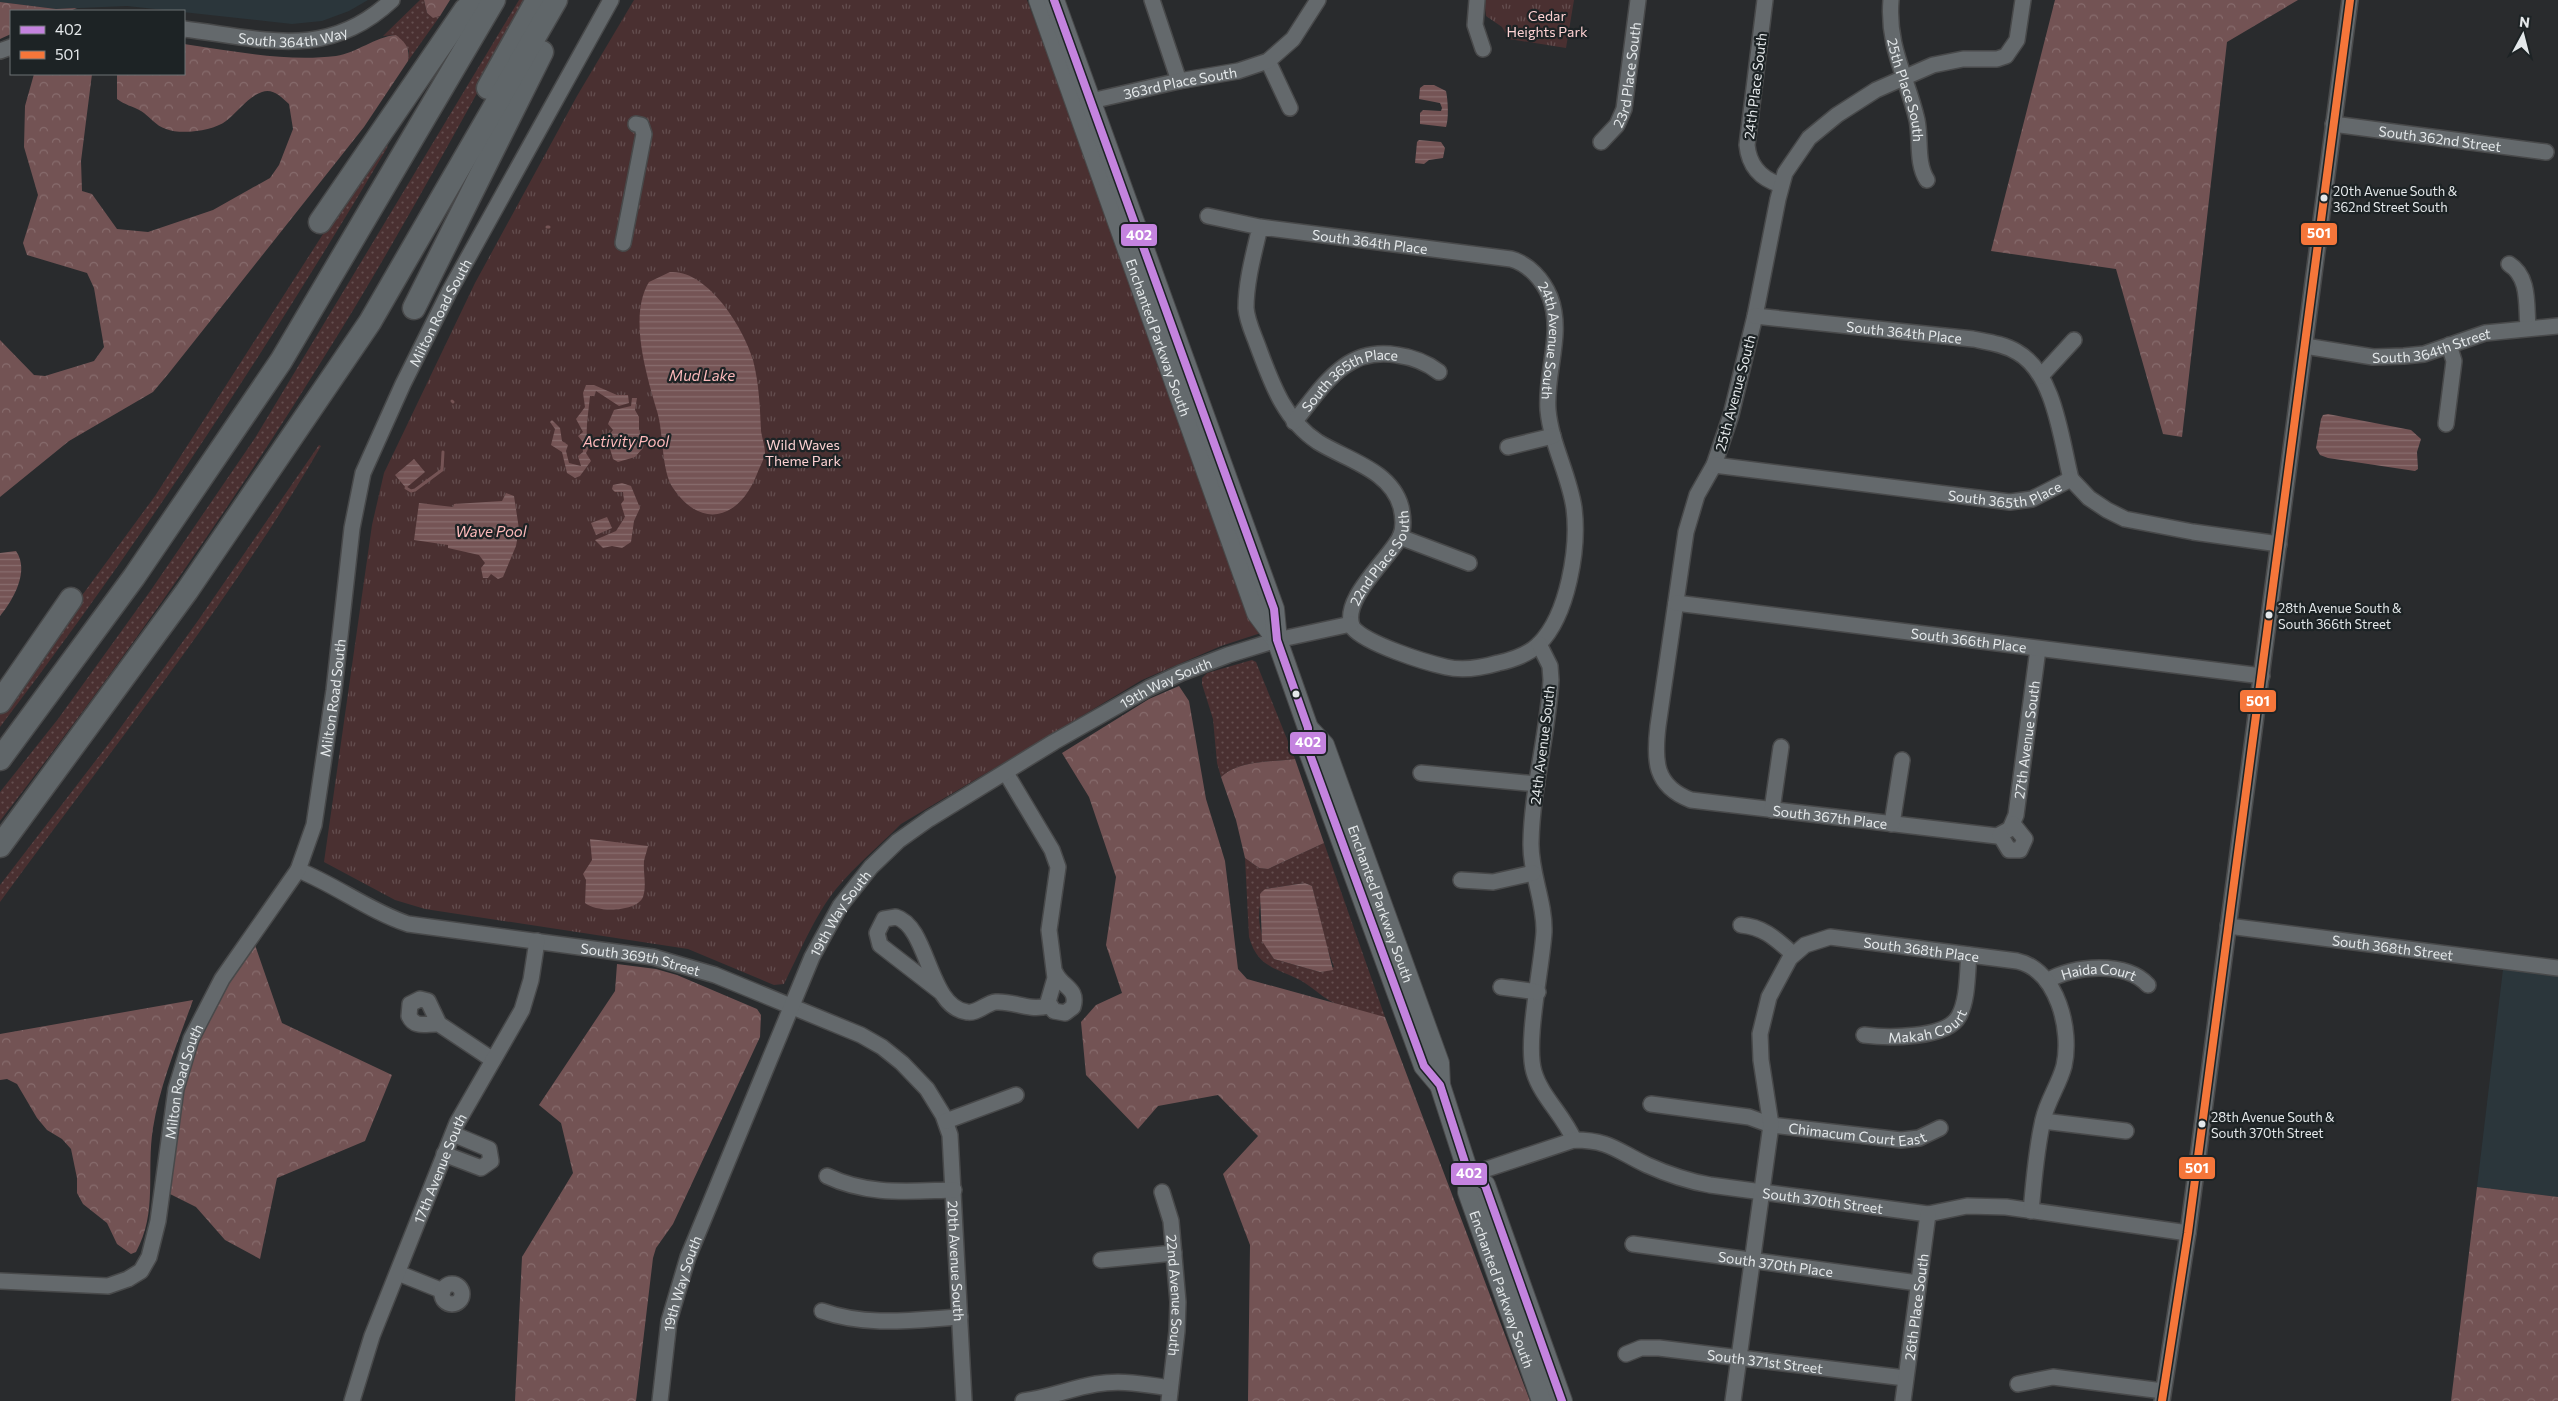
<svg xmlns="http://www.w3.org/2000/svg" width="2558" height="1401" viewBox="0 0 2558 1401" font-family="Commissioner,sans-serif">
<style>
.built{fill:#2b363b}
.grass{fill:url(#grass-dots);fill-rule:evenodd}
.forest{fill:url(#forest-crowns)}
.park{fill:url(#park-tufts)}
.water{fill:url(#water-rules)}
.lines{fill:none;stroke-linecap:round;stroke-linejoin:round}
.stream{stroke:#755455;stroke-width:3}
.minor-casing{stroke:#48494a;stroke-width:18}
.major-casing{stroke:#48494a;stroke-width:22}
.highway-casing{stroke:#48494a;stroke-width:25}
.minor{stroke:#64696c;stroke-width:15}
.major{stroke:#646a6d;stroke-width:20}
.highway{stroke:#606669;stroke-width:22}
.bus-1-casing{stroke:#1d2325;stroke-width:11}
.bus-2-casing{stroke:#1d2325;stroke-width:11}
.bus-1{stroke:#c483df;stroke-width:8}
.bus-2{stroke:#f5763a;stroke-width:8}
.bus-dot{fill:#e4e8ea;stroke:#1d2325;stroke-width:2}
.labels{text-anchor:middle;dominant-baseline:central;stroke-width:4.5;stroke-linejoin:round;paint-order:stroke}
.bus-label{font-size:13px;fill:#e4e8ea;stroke:#1d2325;text-anchor:start}
.park-label{font-size:14px;fill:#fcd1d2;stroke:#1d2325}
.street-label{font-size:14px;fill:#e4e8ea;stroke:#1d2325}
.water-label{font-size:15px;font-style:italic;fill:#febabb;stroke:#1d2325}
.line-badge{stroke:#1d2325;stroke-width:2}
.badge-label{font-size:14px;text-anchor:middle;font-weight:bold;fill:#fff}
</style>
<defs>
<pattern id="grass-dots" width="8" height="8" patternUnits="userSpaceOnUse" patternTransform="scale(1.25)"><rect width="8" height="8" fill="#4a3031"/><path d="M2 2h.1M6 6h.1" fill="none" stroke="#644e4f" stroke-width="1.8" stroke-linecap="round"/></pattern>
<pattern id="forest-crowns" width="20" height="18" patternUnits="userSpaceOnUse" patternTransform="scale(1.25)"><rect width="20" height="18" fill="#735354"/><path d="M2 6a3 3 0 1 1 6 0M12 15a3 3 0 1 1 6 0" fill="none" stroke="#876c6d"/></pattern>
<pattern id="park-tufts" width="24" height="20" patternUnits="userSpaceOnUse" patternTransform="scale(1.25)"><rect width="24" height="20" fill="#4a3031"/><path d="M3 7l-1-3M5 7V3M7 7l1-3M15 17l-1-3M17 17v-4M19 17l1-3" fill="none" stroke="#644e4f"/></pattern>
<pattern id="water-rules" width="6" height="5" patternUnits="userSpaceOnUse" patternTransform="scale(1.25)"><rect width="6" height="5" fill="#755455"/><path d="M0 2.5h6" fill="none" stroke="#886d6e"/></pattern>
</defs>
<rect width="100%" height="100%" fill="#292b2d"/>
<g class="built">
<polygon points="0,0 368,0 349,11 322,21 292,24 127,6 56,9 0,2"/>
<polygon points="2504,961 2558,968 2558,1197 2477,1187"/>
</g>
<g class="grass">
<polygon points="420,0 424,0 427,13 433,17 440,16 408,61 409,51 396,35 383,36"/>
<path d="M519 0H529C461 121 395 245 321 362 222 521 114 673 0 821V792L58 719 151 590 255 438Z"/>
<path d="M390 135 387 148C268 348 141 542 0 727V707L155 496 375 153Z"/>
<path d="M319 445 321 446C228 606 109 752 0 902V885L113 738 197 622Z"/>
<path d="M1252 660 1256 662 1295 759C1271 762 1239 760 1221 777L1217 763 1213 719 1202 684V678L1207 673Z"/>
<path d="M1324 843 1385 1017C1368 1013 1347 1010 1332 1002 1321 996 1311 986 1300 980 1275 967 1258 968 1249 937L1245 858 1259 868 1268 869ZM1305 883 1312 886 1327 948 1334 967 1320 972 1274 959C1259 936 1254 915 1265 889Z"/>
</g>
<g class="forest">
<polygon points="424,0 450,0 440,16 433,18 427,13"/>
<polygon points="2055,0 2298,0 2227,42 2182,437 2163,434 2116,269 1991,251"/>
<polygon points="0,2 56,9 77,8 70,11 11,11 11,34 0,39"/>
<path d="M396 35C406 43 410 48 408 61L364 127 169 373 153 392 69 441 0 497V340L34 375 45 376 94 361 104 347 94 288 87 273 27 255 23 243 38 195 24 147 25 106 34 74H92L81 161 82 191 92 194 117 229 148 232 213 210 270 178 279 165 293 129 289 104C281 97 273 88 262 92 247 97 238 112 226 121 213 131 181 135 166 129 156 126 149 116 141 111 132 106 125 105 117 99V74H184V44C234 51 285 62 336 56 357 53 374 37 396 35Z"/>
<polygon points="1179,686 1189,701 1206,799 1225,861 1238,969 1247,979 1385,1017 1530,1401 1248,1401 1250,1245 1223,1174 1258,1136 1218,1095 1158,1106 1138,1129 1086,1075 1081,1022 1096,1005 1122,993 1106,945 1116,877 1089,797 1062,753 1149,699"/>
<path d="M1295 759 1324 843 1268 869 1259 868 1245 858 1236 820 1221 777C1239 760 1271 762 1295 759Z"/>
<path d="M255 945 282 1023 392 1075 365 1141 277 1178 260 1259 225 1240 196 1207 170 1194C177 1127 184 1057 217 998 227 979 243 962 255 945Z"/>
<polygon points="617,964 656,969 677,975 757,1009 761,1015 760,1037 673,1224 656,1248 653,1258 636,1401 515,1401 522,1257 573,1173 561,1123 539,1105 615,991"/>
<path d="M193 1000C178 1042 160 1084 153 1128 146 1172 158 1212 136 1252L131 1254 117 1244 107 1223 83 1204 77 1193V1178L71 1149 62 1139 47 1130 37 1118 17 1084 7 1079 0 1080V1034Z"/>
<polygon points="2477,1187 2558,1197 2558,1401 2451,1401"/>
</g>
<g class="park">
<path d="M634 0H1027L1264 632 1221 646 1142 680 901 824C879 846 856 865 836 889 815 915 799 954 784 984L774 985 688 949 425 909 395 900 324 862 372 525 384 473 475 283 577 96Z"/>
<polygon points="1484,0 1574,0 1566,48 1509,39 1502,27 1486,16"/>
</g>
<g class="water">
<path d="M1424 85H1434L1446 91C1448 100 1449 119 1446 127L1420 124V113L1423 110 1441 111 1442 108 1440 103 1419 99 1420 88Z"/>
<polygon points="1419,140 1441,142 1445,148 1443,158 1429,160 1424,164 1415,163 1417,142"/>
<path d="M670 272C707 269 744 328 753 360 759 383 760 407 761 431 762 438 765 446 765 453 764 460 759 468 757 474 740 518 702 531 673 488 661 470 664 434 657 411 647 376 628 316 649 282Z"/>
<path d="M586 385H594L617 395H628L629 403 619 406 596 391 594 396H590C588 416 585 431 588 449L586 453 591 461 580 476 575 478 567 473 562 452 551 445 555 429 550 422 552 420 560 428 562 441 568 445 566 451 569 463 581 466 578 456 583 452 582 441 578 436 583 432 576 419 585 407 583 393Z"/>
<polygon points="632,398 637,398 635,410 639,417 639,431 644,441 643,448 635,457 618,462 613,459 607,438 613,430 608,424 614,410 631,406"/>
<polygon points="2328,414 2411,430 2421,439 2417,452 2418,469 2415,471 2328,458 2320,455 2316,448 2321,419 2323,415"/>
<polygon points="414,459 425,472 406,488 395,475"/>
<polygon points="622,483 631,486 640,508 634,521 631,542 622,548 612,546 603,548 595,540 616,531 625,517 621,504 624,500 623,492 615,492 612,489 613,485"/>
<polygon points="506,493 514,496 519,529 516,546 503,577 498,579 491,574 488,578 483,578 481,568 485,563 479,555 448,548 448,545 414,540 419,503 453,507 454,504 502,501"/>
<polygon points="607,517 612,528 596,535 591,523"/>
<path d="M16 551C30 571 13 600 0 616V553Z"/>
<path d="M590 839 648 846C647 851 645 856 644 861 643 873 647 886 643 897 637 912 597 913 585 903L586 880 583 874 592 860Z"/>
<polygon points="1305,883 1312,886 1333,970 1320,972 1274,959 1262,941 1260,894 1265,889"/>
</g>
<g class="lines">
<g class="stream">
<polyline points="547,227 549,227"/>
<polyline points="452,401 453,402"/>
<polyline points="406,488 411,491 415,490 442,470 443,452"/>
</g>
<defs>
<g id="minor">
<polyline points="1152,0 1179,81"/>
<polyline points="1477,0 1475,25 1483,49"/>
<path d="M1765 0 1747 145C1749 166 1761 179 1781 185"/>
<path id="s1" d="M1891 0C1887 47 1907 77 1917 120 1921 139 1916 163 1927 180"/>
<path id="s2" d="M2023 0 2017 40 2006 56 1997 59H1963L1933 65 1876 90 1837 115 1809 138 1785 173 1778 199 1755 316 1731 415 1714 465 1697 495 1686 532 1658 726C1654 760 1654 786 1691 800L1997 836 2010 829 2016 815 2038 649"/>
<path id="s3" d="M184 29C264 39 327 61 392 0"/>
<polyline points="0,51 11,47"/>
<polyline points="1268,61 1290,108"/>
<path id="s4" d="M1091 101 1179 81 1238 71 1268 61 1293 39 1318 0"/>
<path id="s5" d="M2333 124 2546 152"/>
<path id="s6" d="M1601 142 1617 125 1624 109 1638 0"/>
<path id="s7" d="M1208 216 1260 227 1511 259C1529 264 1543 280 1550 297 1564 334 1545 372 1548 410 1551 444 1569 474 1574 508 1579 548 1568 615 1539 644 1528 655 1512 660 1498 663 1481 668 1463 671 1446 667 1424 662 1367 644 1353 628 1339 601 1389 559 1400 537 1404 529 1403 516 1401 507 1391 470 1347 460 1318 442 1283 419 1271 381 1257 344 1253 333 1247 321 1246 308 1246 281 1254 253 1260 227"/>
<polyline points="623,243 644,134 641,125 636,124"/>
<path d="M2509 264C2530 277 2526 305 2528 327"/>
<path id="s8" d="M1755 316 1973 339C1988 342 2004 344 2017 352 2055 373 2061 440 2071 479"/>
<path id="s9" d="M2305 346 2373 357 2404 356 2424 354 2485 333 2558 326"/>
<polyline points="2041,376 2074,340"/>
<path id="s10" d="M1294 422C1323 387 1345 346 1397 355 1412 357 1426 362 1439 372"/>
<polyline points="2446,424 2454,361 2449,345"/>
<polyline points="1508,447 1553,436"/>
<path id="s11" d="M1714 465 2010 502 2032 499 2071 479 2089 498 2107 510 2125 519 2193 532 2279 544"/>
<polyline points="1400,537 1469,563"/>
<path id="s12" d="M1676 603 2262 676"/>
<path d="M1539 644 1550 666 1551 680C1548 734 1532 788 1531 842 1530 873 1545 901 1544 932 1542 967 1525 1042 1534 1072 1541 1096 1564 1116 1574 1140"/>
<path d="M1006 773 1052 850 1058 867 1049 930 1055 978 1048 1002 1054 1011 1065 1013 1073 1007C1079 988 1061 987 1055 972"/>
<polyline points="1421,773 1537,784"/>
<polyline points="1772,810 1781,747"/>
<polyline points="1892,824 1902,760"/>
<polyline points="2000,835 2009,850 2020,850 2025,839 2013,824"/>
<path id="s13" d="M298 870C336 885 369 911 408 924L653 957 715 975 861 1035 882 1047 902 1063 927 1089 943 1115 950 1135 964 1401"/>
<polyline points="1461,880 1493,882 1533,873"/>
<path d="M1741 925C1764 927 1776 939 1793 954"/>
<path id="s14" d="M2228 926 2558 968"/>
<path id="s15" d="M2047 981C2073 965 2126 961 2148 985"/>
<polyline points="1501,987 1538,992"/>
<path d="M942 993 880 945 877 933 884 919 896 917C929 927 928 1007 967 1012 977 1014 986 1003 996 1002 1017 1001 1025 1011 1049 1006"/>
<path d="M439 1024C427 1023 415 1029 409 1016L410 1004 420 999 428 1001 439 1024 493 1060"/>
<path id="s16" d="M1864 1035C1886 1038 1947 1039 1959 1016 1968 999 1967 974 1969 955"/>
<path id="s17" d="M1651 1104 1749 1117 1771 1125 1901 1140 1919 1138 1940 1128"/>
<polyline points="946,1121 1016,1095"/>
<polyline points="2043,1121 2126,1131"/>
<polyline points="444,1154 481,1168 491,1161 489,1149 453,1134"/>
<path id="s18" d="M1469 1175 1574 1140C1610 1140 1617 1151 1647 1165 1667 1174 1687 1181 1710 1185L1928 1214 1967 1206 2006 1207 2188 1233"/>
<path d="M827 1176C869 1196 909 1191 954 1190"/>
<path id="s19" d="M1162 1192 1171 1221 1178 1302 1177 1331 1169 1401"/>
<path id="s20" d="M1633 1244 1918 1283"/>
<polyline points="1101,1260 1174,1253"/>
<polyline points="398,1273 443,1291"/>
<path id="s21" d="M0 1281 108 1286 128 1279 141 1271 149 1257 158 1221 176 1089 191 1039 222 979 298 870 314 825 334 690 352 528 363 473 403 384 449 292 611 0"/>
<circle cx="452" cy="1294" r="10"/>
<path d="M822 1311C867 1327 913 1320 960 1317"/>
<path id="s22" d="M1626 1354 1641 1348H1659L1905 1378"/>
<polyline points="2018,1384 2053,1377 2163,1391"/>
<path id="s23" d="M352 1401 372 1336 457 1123 522 1010 531 980 537 941"/>
<path id="s24" d="M660 1401 669 1321 688 1257 812 957 840 906 871 867 898 841 929 819 1054 742 1149 688 1181 673 1228 655 1277 640 1351 624"/>
<path d="M1023 1401C1049 1398 1071 1388 1096 1384 1121 1380 1145 1384 1170 1388"/>
<path id="s25" d="M1733 1401 1771 1125 1761 1060 1760 1034 1769 997 1790 958 1805 945 1830 937 2017 961C2058 970 2072 1031 2064 1066 2059 1085 2047 1101 2043 1120 2036 1150 2034 1181 2031 1211"/>
<path id="s26" d="M1903 1401 1928 1214"/>
<polyline points="2162,1401 2188,1233 2350,0"/>
</g>
<g id="major">
<path id="s27" d="M1039 0 1257 613 1277 640"/>
<polyline points="1054,0 1274,609 1277,640 1308,728 1308,749 1424,1066 1440,1085"/>
<path id="s28" d="M1308 728 1324 745 1439 1063 1440 1085 1469 1175 1468 1192 1542 1401"/>
<polyline points="1469,1175 1485,1185 1562,1401"/>
</g>
<g id="highway">
<polyline points="488,88 537,0"/>
<polyline points="320,222 465,10 476,0"/>
<polyline points="414,308 542,52"/>
<polyline points="0,702 71,599"/>
<polyline points="0,759 134,577 281,361 494,0"/>
<polyline points="0,846 187,591 370,322 556,0"/>
</g>
</defs>
<use href="#minor" class="minor-casing"/>
<use href="#major" class="major-casing"/>
<use href="#highway" class="highway-casing"/>
<use href="#minor" class="minor"/>
<use href="#major" class="major"/>
<use href="#highway" class="highway"/>
<defs>
<polyline id="bus-1" points="1054,0 1274,609 1277,640 1308,728 1308,749 1424,1066 1440,1085 1469,1175 1485,1185 1562,1401"/>
<polyline id="bus-2" points="2162,1401 2188,1233 2350,0"/>
</defs>
<use href="#bus-1" class="bus-1-casing"/>
<use href="#bus-2" class="bus-2-casing"/>
<use href="#bus-1" class="bus-1"/>
<use href="#bus-2" class="bus-2"/>
</g>
<g class="bus-dot">
<circle cx="2324" cy="198" r="4.5"/>
<circle cx="2269" cy="615" r="4.5"/>
<circle cx="1296" cy="694" r="4.5"/>
<circle cx="2202" cy="1124" r="4.5"/>
</g>
<g class="labels">
<g class="bus-label">
<text x="2333" y="191">20th Avenue South &amp;<tspan x="2333" dy="16">362nd Street South</tspan></text>
<text x="2278" y="608">28th Avenue South &amp;<tspan x="2278" dy="16">South 366th Street</tspan></text>
<text x="2211" y="1117">28th Avenue South &amp;<tspan x="2211" dy="16">South 370th Street</tspan></text>
</g>
<g class="park-label">
<text x="1547" y="15">Cedar<tspan x="1547" dy="16">Heights Park</tspan></text>
<text x="803" y="444">Wild Waves<tspan x="803" dy="16">Theme Park</tspan></text>
</g>
<g class="street-label">
<text stroke="none"><textPath href="#s3" startOffset="110">South 364th Way</textPath></text>
<text stroke="none"><textPath href="#s6" startOffset="75">23rd Place South</textPath></text>
<text stroke="none"><textPath href="#s4" startOffset="91">363rd Place South</textPath></text>
<text transform="translate(1755 86) rotate(-83)">24th Place South</text>
<text stroke="none"><textPath href="#s1" startOffset="92">25th Place South</textPath></text>
<text stroke="none"><textPath href="#s5" startOffset="108">South 362nd Street</textPath></text>
<text stroke="none"><textPath href="#s7" startOffset="164">South 364th Place</textPath></text>
<text stroke="none"><textPath href="#s21" startOffset="1165">Milton Road South</textPath></text>
<text stroke="none"><textPath href="#s8" startOffset="150">South 364th Place</textPath></text>
<text stroke="none"><textPath href="#s27" startOffset="358">Enchanted Parkway South</textPath></text>
<text stroke="none"><textPath href="#s7" startOffset="406">24th Avenue South</textPath></text>
<text stroke="none"><textPath href="#s9" startOffset="129">South 364th Street</textPath></text>
<text stroke="none"><textPath href="#s10" startOffset="74">South 365th Place</textPath></text>
<text transform="translate(1735 393) rotate(-75)">25th Avenue South</text>
<text stroke="none"><textPath href="#s11" startOffset="294">South 365th Place</textPath></text>
<text stroke="none"><textPath href="#s7" startOffset="1001">22nd Place South</textPath></text>
<text stroke="none"><textPath href="#s12" startOffset="295">South 366th Place</textPath></text>
<text stroke="none"><textPath href="#s24" startOffset="929">19th Way South</textPath></text>
<text stroke="none"><textPath href="#s21" startOffset="760">Milton Road South</textPath></text>
<text stroke="none"><textPath href="#s2" startOffset="1395">27th Avenue South</textPath></text>
<text transform="translate(1542 745) rotate(-83)">24th Avenue South</text>
<text stroke="none"><textPath href="#s2" startOffset="1121">South 367th Place</textPath></text>
<text stroke="none"><textPath href="#s28" startOffset="192">Enchanted Parkway South</textPath></text>
<text stroke="none"><textPath href="#s24" startOffset="524">19th Way South</textPath></text>
<text stroke="none"><textPath href="#s14" startOffset="166">South 368th Street</textPath></text>
<text stroke="none"><textPath href="#s25" startOffset="591">South 368th Place</textPath></text>
<text stroke="none"><textPath href="#s13" startOffset="358">South 369th Street</textPath></text>
<text stroke="none"><textPath href="#s15" startOffset="54">Haida Court</textPath></text>
<text stroke="none"><textPath href="#s16" startOffset="66">Makah Court</textPath></text>
<text stroke="none"><textPath href="#s21" startOffset="340">Milton Road South</textPath></text>
<text stroke="none"><textPath href="#s17" startOffset="209">Chimacum Court East</textPath></text>
<text stroke="none"><textPath href="#s23" startOffset="249">17th Avenue South</textPath></text>
<text stroke="none"><textPath href="#s18" startOffset="369">South 370th Street</textPath></text>
<text stroke="none"><textPath href="#s13" startOffset="856">20th Avenue South</textPath></text>
<text stroke="none"><textPath href="#s20" startOffset="144">South 370th Place</textPath></text>
<text stroke="none"><textPath href="#s24" startOffset="120">19th Way South</textPath></text>
<text stroke="none"><textPath href="#s28" startOffset="598">Enchanted Parkway South</textPath></text>
<text stroke="none"><textPath href="#s19" startOffset="105">22nd Avenue South</textPath></text>
<text stroke="none"><textPath href="#s26" startOffset="95">26th Place South</textPath></text>
<text stroke="none"><textPath href="#s22" startOffset="141">South 371st Street</textPath></text>
</g>
<g class="water-label">
<text x="702" y="375">Mud Lake</text>
<text x="626" y="441">Activity Pool</text>
<text x="491" y="531">Wave Pool</text>
</g>
</g>
<g class="line-badge">
<rect x="2300" y="222" width="38" height="24" rx="5" fill="#f5763a"/>
<rect x="1120" y="223" width="38" height="24" rx="5" fill="#c483df"/>
<rect x="2239" y="689" width="38" height="24" rx="5" fill="#f5763a"/>
<rect x="1289" y="731" width="38" height="24" rx="5" fill="#c483df"/>
<rect x="2178" y="1156" width="38" height="24" rx="5" fill="#f5763a"/>
<rect x="1450" y="1162" width="38" height="24" rx="5" fill="#c483df"/>
</g>
<g class="badge-label">
<text x="2319" y="238">501</text>
<text x="1139" y="240">402</text>
<text x="2258" y="706">501</text>
<text x="1308" y="747">402</text>
<text x="2197" y="1173">501</text>
<text x="1469" y="1178">402</text>
</g>
<rect x="10" y="10" width="175" height="65" fill="#1d2325" stroke="#6d7274"/>
<rect x="20" y="26" width="25" height="8" fill="#c483df" stroke="#6d7274"/>
<text x="55" y="35" font-size="15" fill="#e4e8ea">402</text>
<rect x="20" y="51" width="25" height="8" fill="#f5763a" stroke="#6d7274"/>
<text x="55" y="60" font-size="15" fill="#e4e8ea">501</text>
<g transform="translate(2523 35) rotate(7)" stroke="#1d2325" stroke-width="4" paint-order="stroke">
<path d="M0-4L9 19L0 12L-9 19Z" fill="#e4e8ea"/>
<text y="-8" font-size="14" font-weight="bold" text-anchor="middle" fill="#e4e8ea">N</text>
</g>
</svg>
